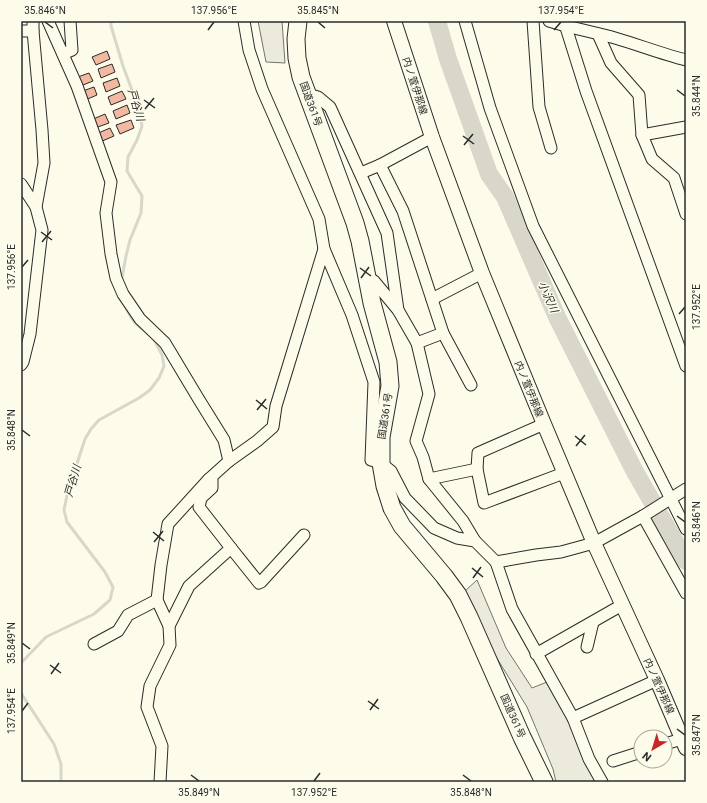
<svg xmlns="http://www.w3.org/2000/svg" width="707" height="803" viewBox="0 0 707 803" font-family="Roboto,'Noto Sans JP',sans-serif">
<style>
.green{fill:#ecebdb;stroke:#74746e}
.lines{fill:none;stroke-linecap:round;stroke-linejoin:round}
.stream{stroke:#d8d7c9;stroke-width:3}
.river{stroke:#d8d7c9;stroke-width:18}
.building{fill:#f2b8a0;stroke:#2b2b2b}
.minor-casing{stroke:#2b2b2b;stroke-width:13}
.major-casing{stroke:#2b2b2b;stroke-width:16}
.highway-casing{stroke:#2b2b2b;stroke-width:19}
.minor{stroke:#fdfbea;stroke-width:11}
.major{stroke:#fdfbea;stroke-width:14}
.highway{stroke:#fdfbea;stroke-width:17}
.ticks{fill:none;stroke:#2b2b2b;stroke-width:1.5}
.labels{text-anchor:middle;dominant-baseline:central;stroke-width:3;stroke-linejoin:round;paint-order:stroke}
.street-label{font-size:10px;fill:#2b2b2b;stroke:#fdfbea}
.water-label{font-size:11px;font-style:italic;fill:#2b2b2b;stroke:#fdfbea}
.neatline{fill:none;stroke:#2b2b2b;stroke-width:1.5}
.ticks-label{font-size:10px;text-anchor:middle;fill:#2b2b2b}
</style>
<rect width="100%" height="100%" fill="#fdfbea"/>
<g class="green">
<polygon points="258,21 282,21 285,63 266,62"/>
<polygon points="477,580 506,648 532,688 547,682 561,694 597,782 556,782 553,769 527,707 477,626 465,591"/>
</g>
<g class="lines">
<g class="stream">
<polyline points="111,21 111,26 123,66 139,109 142,126 137,140 128,157 127,171 142,196 141,213 130,240 126,256 122,278"/>
<path d="M125 305C132 322 135 324 150 335"/>
<polyline points="21,663 46,637 94,614 110,600 113,587 105,572 67,522 64,510 68,491 85,439 91,429 99,420 139,398 150,390 159,378 164,366 162,355 154,339"/>
<polyline points="21,693 54,744 61,764 61,782"/>
</g>
<polyline class="river" points="437,21 448,59 489,174 505,197 557,317 634,470 686,561"/>
</g>
<g class="building">
<polygon points="107,51 110,59 96,65 92,57"/>
<polygon points="112,64 115,72 101,78 98,69"/>
<polygon points="89,73 93,81 78,87 75,78"/>
<polygon points="117,78 120,86 106,92 103,83"/>
<polygon points="94,87 97,95 83,101 80,92"/>
<polygon points="122,91 126,99 111,105 108,97"/>
<polygon points="127,105 130,113 116,119 113,111"/>
<polygon points="105,114 109,123 95,128 91,120"/>
<polygon points="131,120 134,128 120,134 116,125"/>
<polygon points="110,128 114,136 100,142 96,134"/>
</g>
<g class="lines">
<defs>
<g id="minor">
<polyline points="48,21 77,86 111,182 106,213 111,254 116,278 123,294 140,319 165,343 198,398 224,440 229,461"/>
<polyline points="244,21 249,50 262,89 319,219 324,249 352,315 374,382 371,460 381,463 391,471 405,498 434,528 457,538 475,541 496,562 536,555 561,552 594,543 643,516 686,489"/>
<polyline points="465,21 490,108 533,226 686,529"/>
<polyline points="533,21 539,107 551,148"/>
<path d="M549 21C571 28 593 32 615 38 639 45 662 54 686 60"/>
<polyline points="564,21 586,91 686,366"/>
<polyline points="21,31 33,31"/>
<polyline points="598,34 611,63 639,95 642,135 652,159 674,178 686,214"/>
<polyline points="63,54 72,50 70,21"/>
<polyline points="307,94 318,97 330,107 387,233 398,310"/>
<polyline points="642,135 686,127"/>
<polyline points="380,165 403,211 443,333 471,385"/>
<polyline points="361,173 380,165 432,137"/>
<polyline points="21,184 36,207"/>
<polyline points="367,277 374,281 398,310 417,343 429,394 416,441 423,457 429,479 463,521 475,541"/>
<polyline points="432,299 482,273"/>
<polyline points="417,343 443,333"/>
<polyline points="21,365 23,362 30,334 42,230 36,207 44,163 42,130 33,31 33,21"/>
<polyline points="477,469 478,453 544,424"/>
<polyline points="429,479 477,469 484,503 564,473"/>
<polyline points="643,516 686,593"/>
<polyline points="231,548 259,583 261,582 304,535"/>
<polyline points="496,562 512,609 573,718 589,759 602,782"/>
<polyline points="169,626 189,586 231,548 199,507 201,498 212,488 212,480 209,479"/>
<polyline points="94,644 118,631 128,615 157,600"/>
<polyline points="587,647 593,622"/>
<polyline points="536,654 622,605"/>
<polyline points="573,718 657,680"/>
<polyline points="665,744 682,739"/>
<polyline points="613,761 641,752"/>
<polyline points="160,782 162,746 147,707 150,686 170,645 169,626 157,600 161,565 168,524 209,479 229,461 257,441 273,427 276,406 324,249"/>
</g>
<polyline id="major" points="394,21 432,137 482,273 544,424 594,543 657,680 686,748"/>
<polyline id="highway" points="298,21 296,39 297,58 301,77 355,223 360,241 372,303 388,362 390,386 381,437 381,463 385,486 392,508 402,526 444,576 458,595 469,617 522,737 544,782"/>
</defs>
<use href="#minor" class="minor-casing"/>
<use href="#major" class="major-casing"/>
<use href="#highway" class="highway-casing"/>
<use href="#minor" class="minor"/>
<use href="#major" class="major"/>
<use href="#highway" class="highway"/>
</g>
<path class="ticks" d="M45 22 53 28M318 22 325 28M208 30 214 22M554 30 561 22M677 90 685 96M144 100 155 108M145 109 154 98M463 136 474 144M464 145 473 134M41 232 52 240M42 242 51 231M22 267 28 260M360 268 371 276M361 278 369 267M679 314 685 307M256 400 267 409M257 410 266 399M22 430 30 436M575 436 586 445M576 446 585 435M677 516 685 522M153 532 164 541M154 542 163 531M472 568 483 577M473 578 481 567M22 643 30 649M50 665 61 673M51 674 59 663M368 701 379 709M370 710 378 699M22 711 28 703M677 729 685 735M191 775 199 781M463 775 471 781M314 781 320 773"/>
<g class="labels">
<g class="street-label">
<text transform="translate(415 86) rotate(72)">内ノ萱伊那線</text>
<text transform="translate(311 104) rotate(70)">国道361号</text>
<text transform="translate(529 389) rotate(68)">内ノ萱伊那線</text>
<text transform="translate(385 416) rotate(-81)">国道361号</text>
<text transform="translate(659 686) rotate(66)">内ノ萱伊那線</text>
<text transform="translate(513 716) rotate(66)">国道361号</text>
</g>
<g class="water-label">
<text transform="translate(136 105) rotate(74)">戸谷川</text>
<text transform="translate(548 297) rotate(66)">小沢川</text>
<text transform="translate(73 481) rotate(-74)">戸谷川</text>
</g>
</g>
<rect width="707" height="803" fill="none" stroke="#fdfbea" stroke-width="44"/>
<g transform="translate(653 749) rotate(218)"><circle r="19" fill="#fdfbea" stroke="#a9a89e"/>
<path d="M0-3L7 15L0 10L-7 15Z" fill="#c62828"/>
<text y="-6" font-size="11" font-weight="bold" text-anchor="middle" fill="#2b2b2b">N</text>
</g>
<rect x="22" y="22" width="663" height="759" class="neatline"/>
<g class="ticks-label">
<text x="45" y="14">35.846°N</text>
<text x="214" y="14">137.956°E</text>
<text x="318" y="14">35.845°N</text>
<text x="561" y="14">137.954°E</text>
<text transform="translate(696 96) rotate(-90)" y="4">35.844°N</text>
<text transform="translate(11 267) rotate(-90)" y="4">137.956°E</text>
<text transform="translate(696 307) rotate(-90)" y="4">137.952°E</text>
<text transform="translate(11 430) rotate(-90)" y="4">35.848°N</text>
<text transform="translate(696 522) rotate(-90)" y="4">35.846°N</text>
<text transform="translate(11 643) rotate(-90)" y="4">35.849°N</text>
<text transform="translate(11 711) rotate(-90)" y="4">137.954°E</text>
<text transform="translate(696 735) rotate(-90)" y="4">35.847°N</text>
<text x="199" y="796">35.849°N</text>
<text x="314" y="796">137.952°E</text>
<text x="471" y="796">35.848°N</text>
</g>
</svg>
